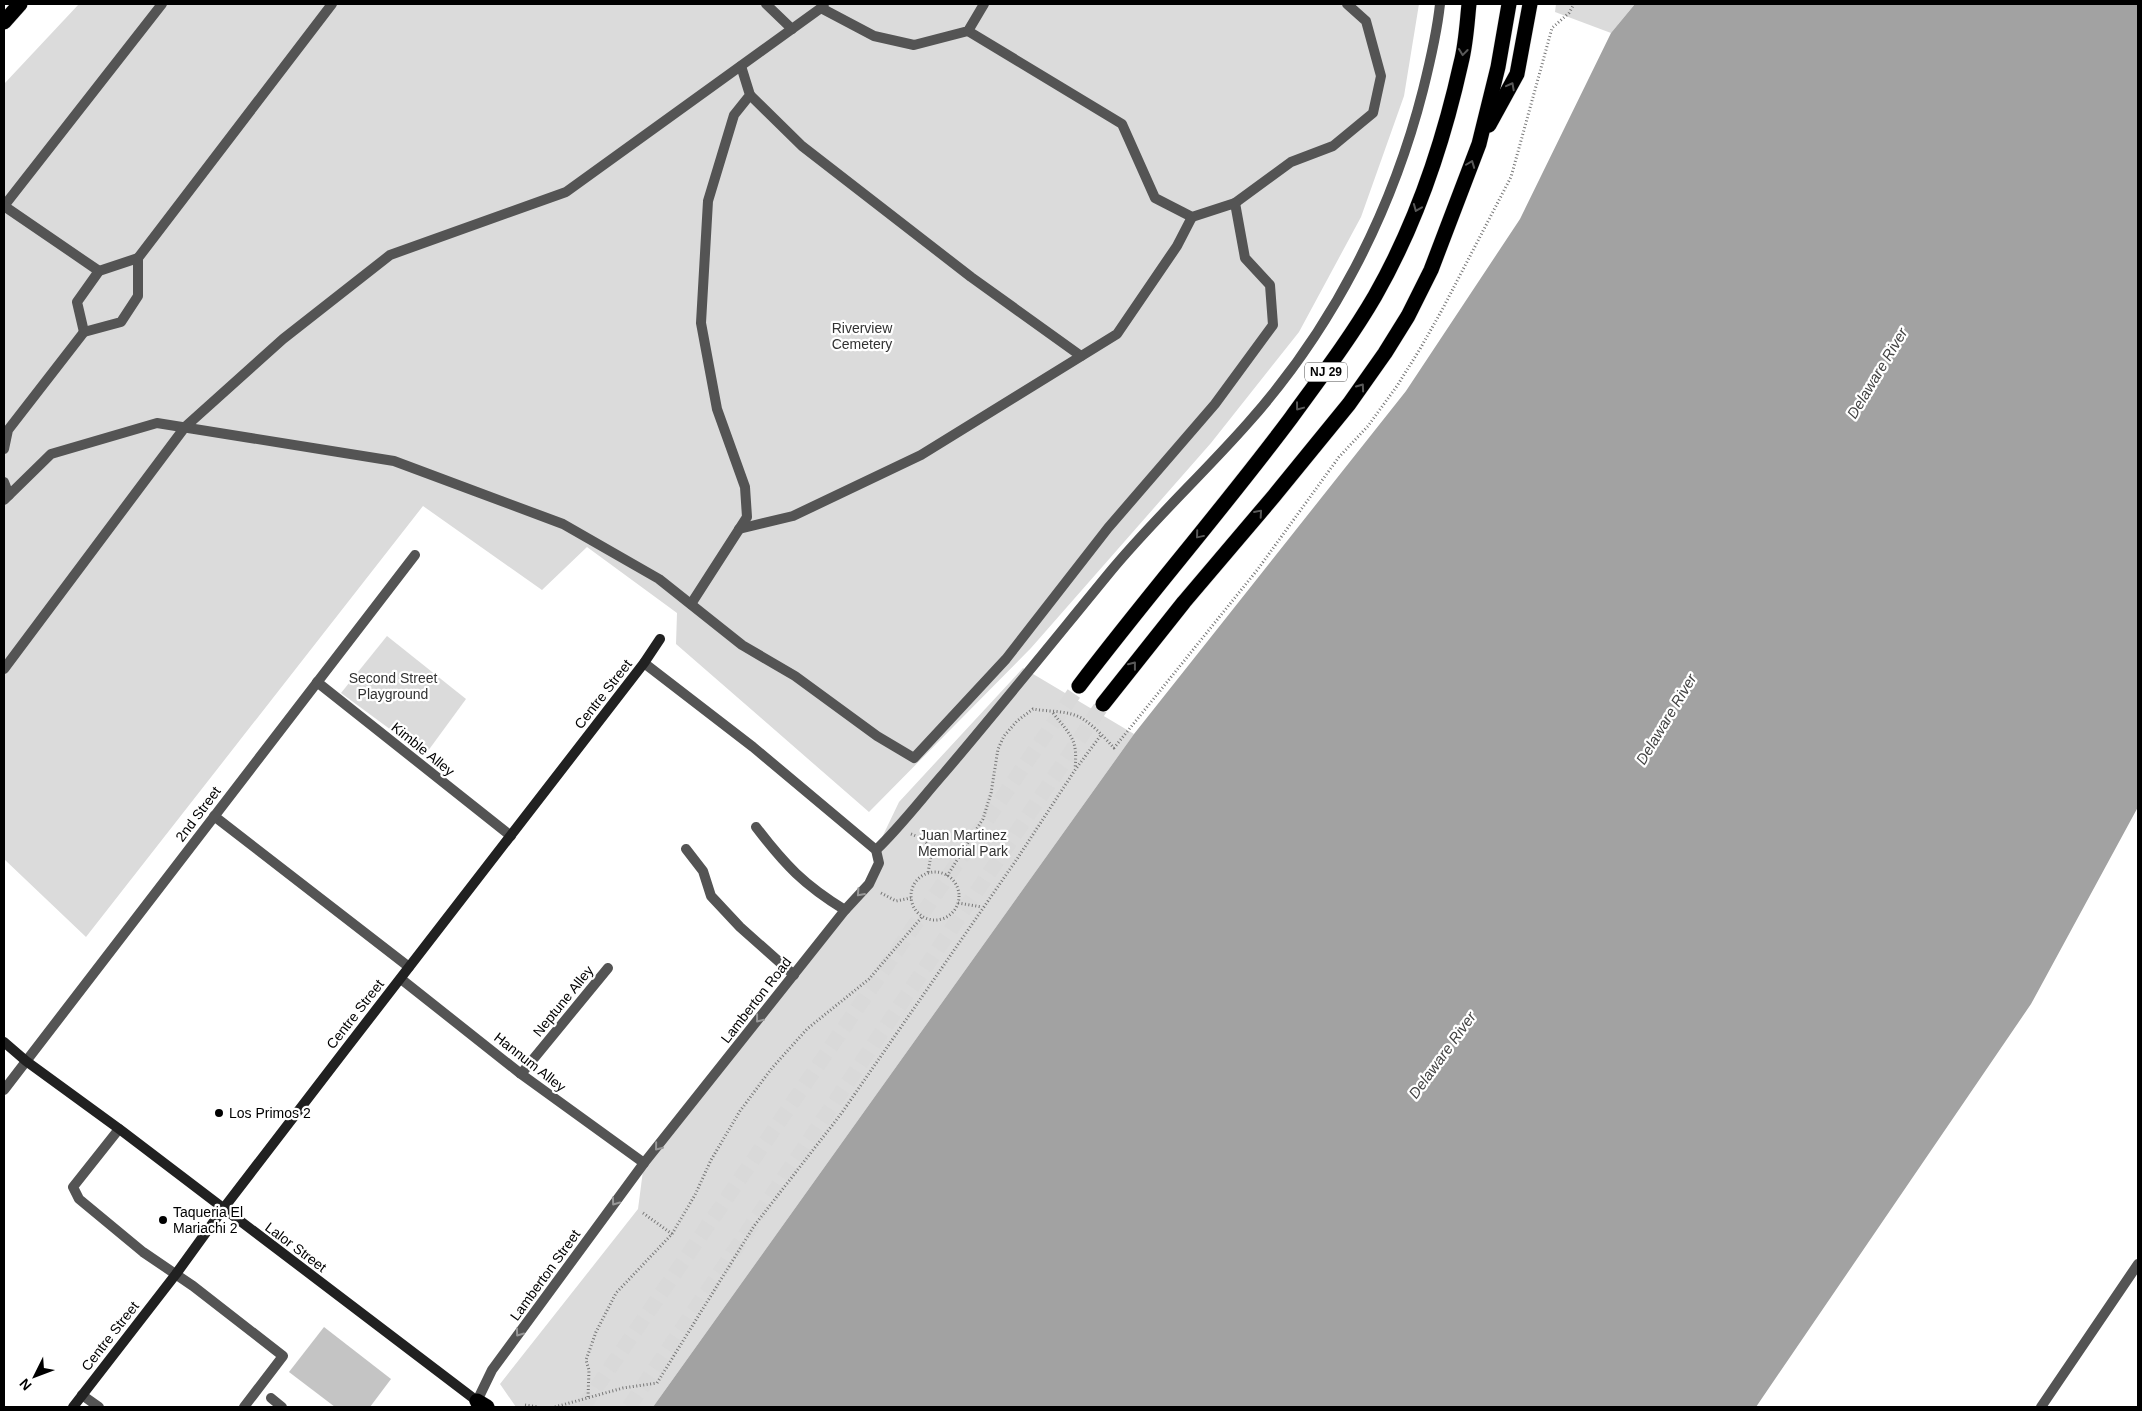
<svg xmlns="http://www.w3.org/2000/svg" width="2142" height="1411" viewBox="0 0 2142 1411" font-family="Arial,sans-serif">
<style>
.green{fill:#dbdbdb}
.water{fill:#a2a2a2}
.building{fill:#c4c4c4}
.lines{fill:none;stroke-linecap:round;stroke-linejoin:round}
.highway-tunnel{stroke:#d9d9d9;stroke-width:15;stroke-dasharray:15 8;stroke-linecap:butt}
.highway-casing{stroke:#dbdbdb;stroke-width:16}
.path{stroke:#767676;stroke-width:3;stroke-dasharray:1 2.5;stroke-linecap:butt}
.lane{stroke:#545454;stroke-width:10}
.street{stroke:#545454;stroke-width:10}
.secondary{stroke:#212121;stroke-width:10}
.highway{stroke:#000;stroke-width:15}
.oneway{stroke:#595959}
.oneway2{stroke:#989898}
.poi-dot{fill:#000;stroke:#fff;stroke-width:2}
.labels{text-anchor:middle;dominant-baseline:central;stroke-width:4.5;stroke-linejoin:round;paint-order:stroke}
.shield{fill:#fff;stroke:#4c4c4c;stroke-width:1}
.shield-label{font-size:12px;font-weight:bold;fill:#000}
.park-label{font-size:14px;fill:#323232;stroke:#fff}
.street-label{font-size:14px;fill:#000;stroke:#fff}
.poi-label{font-size:14px;fill:#000;stroke:#fff;text-anchor:start}
.water-label{font-size:15px;font-style:italic;fill:#434343;stroke:#fff}
</style>
<rect width="100%" height="100%" fill="#fff"/>
<g class="green">
<polygon points="79,4 1419,4 1404,96 1361,217 1299,332 1211,443 1031,648 869,812 676,644 677,613 587,547 542,590 423,506 86,937 4,859 4,84"/>
<polygon points="1556,4 1635,4 1611,33 1555,12"/>
<polygon points="387,636 466,699 425,755 341,693"/>
<polygon points="1023,668 1134,734 653,1407 516,1407 500,1384 638,1209 644,1163 700,1095 879,863 876,850 899,802"/>
</g>
<polygon class="water" points="1635,4 2138,4 2138,807 2031,1004 1756,1407 653,1407 1134,734 1406,391 1520,219 1611,33"/>
<polygon class="building" points="324,1327 391,1379 370,1407 335,1407 289,1372"/>
<g class="lines">
<g class="highway-tunnel">
<polyline points="583,1407 1079,686"/>
<polyline points="629,1407 1103,704"/>
</g>
<defs>
<g id="highway">
<polyline points="4,22 20,4"/>
<polyline points="1489,125 1517,74 1530,4"/>
<path d="M1079 686C1148 595 1223 509 1291 418 1320 378 1350 339 1375 296 1416 224 1443 144 1461 63 1466 44 1467 23 1469 4"/>
<polyline points="1103,704 1184,602 1274,496 1349,404 1385,353 1408,316 1431,270 1479,144 1498,67 1509,4"/>
<polyline points="477,1401 487,1407"/>
</g>
</defs>
<use href="#highway" class="highway-casing"/>
<g class="path">
<path d="M1053 713C1071 736 1078 739 1075 769"/>
<polyline points="911,834 923,839 932,849 928,873"/>
<circle cx="935" cy="896" r="24"/>
<path d="M947 876 983 819 991 793 998 749 1004 736 1017 721 1033 709C1049 712 1069 710 1083 719 1094 726 1105 738 1114 748L1258 569 1339 457 1368 426 1397 386 1420 349 1442 310 1511 177 1552 28 1569 13 1574 4"/>
<polyline points="881,893 896,901 911,898"/>
<polyline points="958,903 982,907"/>
<polyline points="643,1213 672,1234"/>
<polyline points="588,1397 589,1370 586,1360 596,1332 616,1293 672,1234 695,1195 711,1160 740,1111 772,1068 807,1029 869,979 922,917"/>
<polyline points="525,1405 538,1407"/>
<polyline points="555,1407 623,1388 657,1383 754,1226 841,1114 1017,859 1075,770 1101,735"/>
</g>
<g class="lane">
<polyline points="766,4 792,29"/>
<polyline points="821,8 874,36 914,45 968,31 984,4"/>
<polyline points="750,95 802,146 971,277 1081,356"/>
<polyline points="1235,203 1291,162 1333,146 1373,113 1381,76 1366,21 1347,4"/>
<polyline points="4,206 162,4"/>
<polyline points="4,206 99,271"/>
<polyline points="84,332 77,302 99,271 138,258"/>
<polyline points="4,449 8,430 84,332 121,322 138,296 138,258 332,4"/>
<polyline points="4,482 9,495"/>
<polyline points="4,500 51,454 157,423 394,461 563,524 659,579 742,645 795,676 877,736 914,758 1006,659 1108,528 1215,404 1273,325 1270,285 1245,258 1235,203 1192,217 1155,198 1122,124 968,31"/>
<polyline points="739,529 793,516 921,455 1117,334 1177,246 1192,217"/>
<polyline points="691,604 747,517 745,487 717,409 701,323 708,201 734,115 750,95 741,66"/>
<polyline points="4,669 185,427 283,339 390,255 566,192 821,8 824,4"/>
<polyline points="317,682 511,836"/>
<polyline points="214,816 409,967"/>
<path d="M756 827C785 865 804 885 845 910"/>
<polyline points="686,849 703,871 711,896 740,927 794,975"/>
<path d="M876 850C901 826 922 798 945 772 1001 706 1055 639 1110 572 1153 520 1203 474 1248 423 1332 329 1392 212 1423 90 1430 62 1437 33 1440 4"/>
<polyline points="401,979 521,1074 644,1163"/>
<polyline points="521,1074 608,968"/>
<polyline points="119,1129 73,1187 79,1199 143,1252 193,1286 283,1356 244,1407"/>
<polyline points="82,1395 99,1407"/>
<polyline points="2041,1407 2138,1264"/>
</g>
<g class="street">
<polyline points="4,1090 415,555"/>
<polyline points="271,1398 282,1407"/>
<polyline points="477,1401 492,1370 644,1163 845,910 869,884 879,863 876,850 753,747 644,663"/>
</g>
<g class="secondary">
<polyline points="4,1042 26,1061 122,1131 477,1401 476,1405"/>
<polyline points="73,1407 176,1274 223,1209 345,1050 644,663 660,639"/>
</g>
<use href="#highway" class="highway"/>
</g>
<defs><path id="oneway-chevron" d="M-2-3.5L2.5 0L-2 3.5" fill="none" stroke-width="1.6" stroke-linecap="round" stroke-linejoin="round" transform="scale(1.25)"/></defs>
<g class="oneway">
<use href="#oneway-chevron" transform="translate(1463 52) rotate(97)"/>
<use href="#oneway-chevron" transform="translate(1511 86) rotate(-62)"/>
<use href="#oneway-chevron" transform="translate(1471 164) rotate(-69)"/>
<use href="#oneway-chevron" transform="translate(1417 208) rotate(112)"/>
<use href="#oneway-chevron" transform="translate(1361 387) rotate(-55)"/>
<use href="#oneway-chevron" transform="translate(1299 407) rotate(127)"/>
<use href="#oneway-chevron" transform="translate(1259 513) rotate(-49)"/>
<use href="#oneway-chevron" transform="translate(1199 535) rotate(130)"/>
<use href="#oneway-chevron" transform="translate(1133 665) rotate(-52)"/>
</g>
<g class="oneway2">
<use href="#oneway-chevron" transform="translate(860 893) rotate(132)"/>
<use href="#oneway-chevron" transform="translate(759 1019) rotate(128)"/>
<use href="#oneway-chevron" transform="translate(658 1147) rotate(129)"/>
<use href="#oneway-chevron" transform="translate(615 1202) rotate(126)"/>
<use href="#oneway-chevron" transform="translate(519 1333) rotate(126)"/>
</g>
<g class="poi-dot">
<circle cx="219" cy="1113" r="5"/>
<circle cx="163" cy="1220" r="5"/>
</g>
<g class="labels">
<rect class="shield" x="1305" y="362.5" width="42" height="19" rx="4"/>
<g class="shield-label">
<text x="1326" y="372">NJ 29</text>
</g>
<g class="park-label">
<text x="862" y="328">Riverview<tspan x="862" dy="16">Cemetery</tspan></text>
<text x="393" y="678">Second Street<tspan x="393" dy="16">Playground</tspan></text>
<text x="963" y="835">Juan Martinez<tspan x="963" dy="16">Memorial Park</tspan></text>
</g>
<g class="street-label">
<text transform="translate(603 694) rotate(-52)">Centre Street</text>
<text transform="translate(423 749) rotate(39)">Kimble Alley</text>
<text transform="translate(198 814) rotate(-53)">2nd Street</text>
<text transform="translate(756 1000) rotate(-52)">Lamberton Road</text>
<text transform="translate(563 1001) rotate(-51)">Neptune Alley</text>
<text transform="translate(355 1014) rotate(-52)">Centre Street</text>
<text transform="translate(530 1062) rotate(38)">Hannum Alley</text>
<text transform="translate(296 1247) rotate(37)">Lalor Street</text>
<text transform="translate(545 1275) rotate(-54)">Lamberton Street</text>
<text transform="translate(110 1336) rotate(-52)">Centre Street</text>
</g>
<g class="poi-label">
<text x="229" y="1113">Los Primos 2</text>
<text x="173" y="1212">Taqueria El<tspan x="173" dy="16">Mariachi 2</tspan></text>
</g>
<g class="water-label">
<text transform="translate(1877 373) rotate(-59)">Delaware River</text>
<text transform="translate(1666 719) rotate(-59)">Delaware River</text>
<text transform="translate(1442 1055) rotate(-54)">Delaware River</text>
</g>
</g>
<rect width="2142" height="1411" fill="none" stroke="#000000" stroke-width="10"/>
<g transform="translate(35 1376) rotate(228)" stroke="#ffffff" stroke-width="4" paint-order="stroke">
<path d="M0-4L9 19L0 12L-9 19Z" fill="#000000"/>
<text y="-8" font-size="14" font-weight="bold" text-anchor="middle" fill="#000000">N</text>
</g>
</svg>
